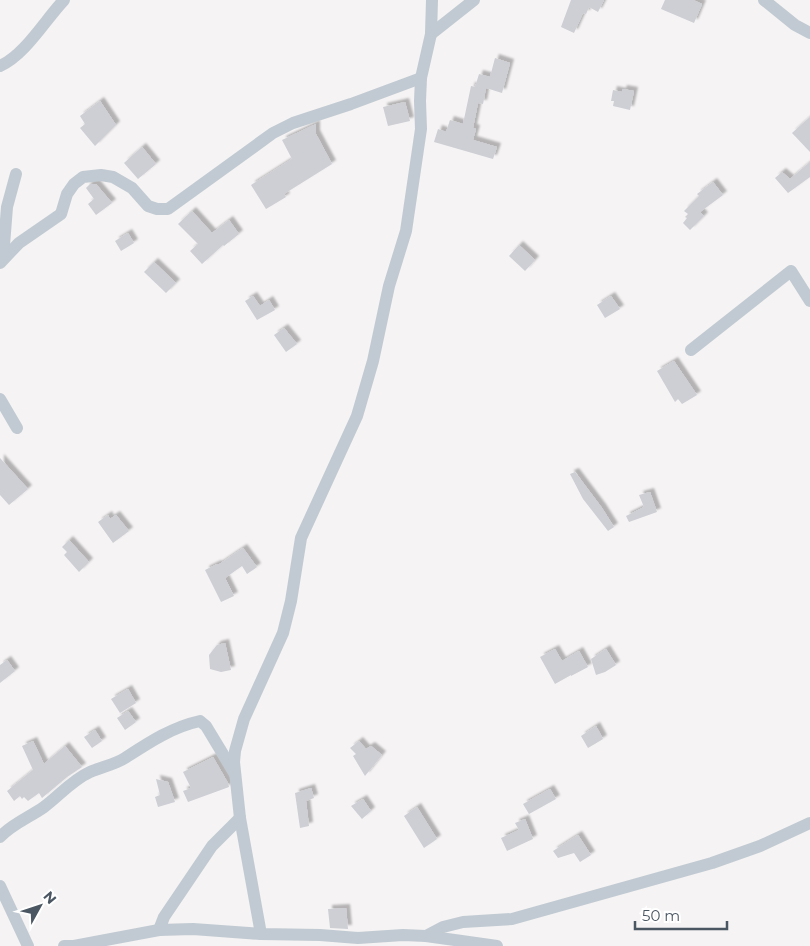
<svg xmlns="http://www.w3.org/2000/svg" width="810" height="946" viewBox="0 0 810 946" font-family="Montserrat,sans-serif">
<style>
.building{fill:#cdcfd5;filter:url(#shadow)}
.lines{fill:none;stroke-linecap:round;stroke-linejoin:round}
.minor{stroke:#c1cad2;stroke-width:12}
</style>
<defs>
<filter id="shadow"><feDropShadow dx="4" dy="-4" stdDeviation="1" flood-color="#0004"/></filter>
</defs>
<rect width="100%" height="100%" fill="#f5f3f3"/>
<g class="building">
<polygon points="571,0 604,0 598,12 589,7 586,14 583,13 574,33 561,27"/>
<polygon points="665,0 693,0 702,4 694,23 661,9"/>
<polygon points="495,58 510,63 502,93 486,88 483,104 478,103 473,128 476,129 473,140 497,147 493,159 434,142 438,129 446,132 450,120 463,124 471,86 475,87 479,74 490,77"/>
<polygon points="623,89 634,91 630,110 613,106 614,101 611,101 613,90 622,92"/>
<polygon points="100,101 116,125 95,146 80,128 85,124 80,116"/>
<polygon points="405,102 410,121 388,126 383,107"/>
<polygon points="810,117 810,152 792,133"/>
<polygon points="316,124 316,134 332,164 284,194 286,197 266,209 251,185 292,159 282,140"/>
<polygon points="142,147 156,164 138,179 124,163"/>
<polygon points="810,162 810,177 788,193 775,178 782,172 790,179"/>
<polygon points="713,182 723,195 700,212 704,216 690,230 683,223 687,218 685,217 688,214 684,211 699,196 697,194"/>
<polygon points="90,184 96,184 112,203 96,215 88,204 94,199 86,188"/>
<polygon points="192,211 212,233 229,220 239,234 224,246 223,245 202,264 190,251 198,244 178,224"/>
<polygon points="128,233 134,243 121,251 115,241"/>
<polygon points="519,245 535,260 525,271 509,256"/>
<polygon points="154,262 176,283 166,293 144,272"/>
<polygon points="253,296 260,306 269,300 275,310 257,320 245,301"/>
<polygon points="611,296 620,309 605,318 597,305"/>
<polygon points="284,328 297,344 286,352 274,335"/>
<polygon points="674,361 697,395 682,404 678,399 675,402 657,371"/>
<polygon points="0,458 28,489 9,505 0,495"/>
<polygon points="575,472 602,508 614,527 608,531 583,499 570,474"/>
<polygon points="650,492 657,512 629,522 626,516 644,507 639,495"/>
<polygon points="108,515 110,519 116,515 129,531 113,543 98,522"/>
<polygon points="69,540 89,562 79,572 64,555 67,552 62,547"/>
<polygon points="243,548 257,567 247,574 242,566 225,578 234,596 221,602 205,570 217,564 218,565"/>
<polygon points="225,643 231,670 221,672 210,669 209,655 217,645"/>
<polygon points="555,649 562,661 579,651 588,667 571,676 571,675 555,684 540,657"/>
<polygon points="606,649 616,665 605,672 596,675 591,659"/>
<polygon points="7,660 15,671 0,683 0,665"/>
<polygon points="128,689 136,703 120,713 111,699"/>
<polygon points="128,711 136,722 125,730 117,718"/>
<polygon points="596,726 603,739 588,748 581,736"/>
<polygon points="95,730 102,741 92,748 84,737"/>
<polygon points="33,741 44,764 65,746 82,767 67,777 42,798 39,793 28,801 24,797 22,799 20,796 14,801 7,791 33,770 22,746"/>
<polygon points="359,741 366,749 371,746 382,755 365,776 353,756 356,754 350,748"/>
<polygon points="213,757 228,783 229,787 188,802 183,791 191,788 183,772"/>
<polygon points="156,779 168,782 175,802 158,807 155,797 160,795"/>
<polygon points="311,788 314,798 306,801 309,826 300,828 295,793"/>
<polygon points="550,789 556,799 529,814 523,804"/>
<polygon points="363,799 371,811 362,819 351,806"/>
<polygon points="417,807 437,839 424,848 404,816"/>
<polygon points="525,819 533,839 507,851 501,838 519,830 515,823"/>
<polygon points="578,835 591,855 580,862 574,853 558,858 553,851"/>
<polygon points="346,908 348,929 330,928 328,909"/>
</g>
<g class="lines">
<g class="minor">
<polyline points="764,0 795,25 810,33"/>
<polyline points="431,34 474,0"/>
<path d="M0 66C25 55 45 20 64 0"/>
<polyline points="3,258 7,207 16,174"/>
<polyline points="0,263 19,243 61,214 67,194 74,184 83,177 101,175 113,177 132,188 148,206 157,209 168,209 273,133 293,123 351,104 421,78"/>
<polyline points="691,350 791,271 810,301"/>
<polyline points="0,399 17,428"/>
<path d="M0 837C12 824 30 817 44 807 59 796 72 780 90 772 101 767 114 765 125 758 148 743 172 727 200 721L206 726 235 774"/>
<polyline points="0,886 28,946"/>
<polyline points="159,930 164,917 212,846 240,818"/>
<polyline points="261,934 240,818 234,762 235,751 244,719 283,633 291,601 301,538 357,416 373,361 389,286 406,231 421,129 420,101 421,78 431,34 432,0"/>
<polyline points="426,936 443,927 463,922 512,919 712,863 760,846 810,823"/>
<polyline points="64,946 74,946 159,930 193,929 261,934 320,935 358,938 403,935 426,936 497,946"/>
</g>
</g>
<g transform="translate(40 906) rotate(50)" stroke="#ffffff" stroke-width="4" paint-order="stroke">
<path d="M0-4L9 19L0 12L-9 19Z" fill="#4a5661"/>
<text y="-8" font-size="14" font-weight="bold" text-anchor="middle" fill="#4a5661">N</text>
</g>
<path d="M635 921v8h92v-8" fill="none" stroke="#4a5661" stroke-width="2.5"/>
<text x="642" y="921" font-size="15" fill="#4a5661" stroke="#ffffff" stroke-width="4" paint-order="stroke">50 m</text>
</svg>
